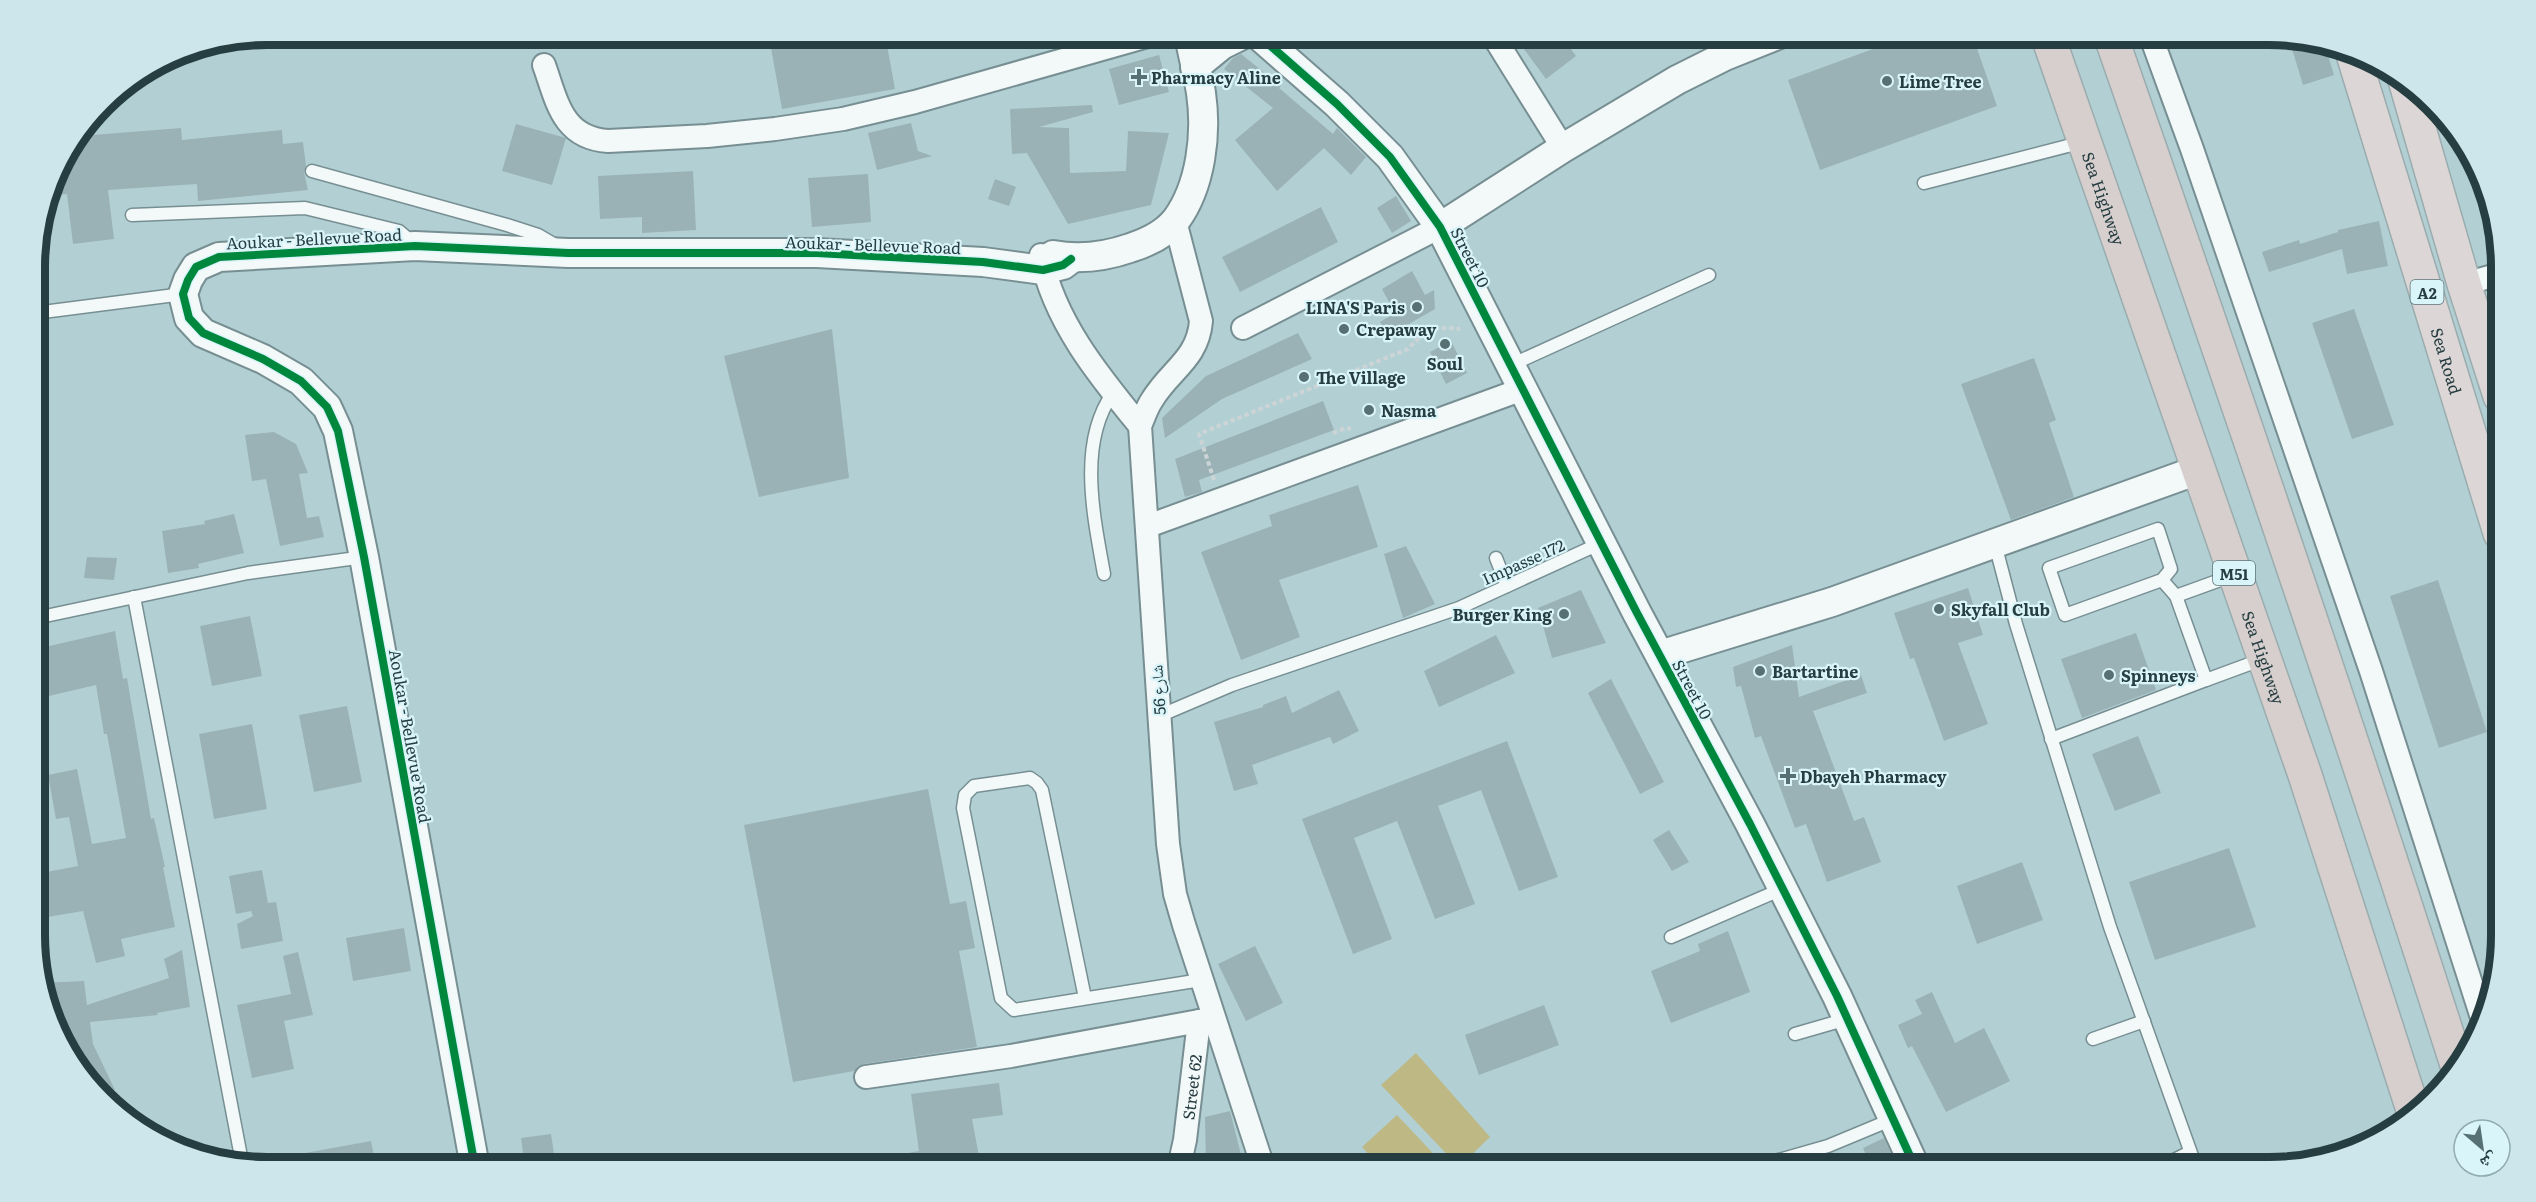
<svg xmlns="http://www.w3.org/2000/svg" width="2536" height="1202" viewBox="0 0 2536 1202" font-family="Literata,'Noto Naskh Arabic',serif">
<style>
.green{fill:#beb885}
.building{fill:#9ab2b6}
.lines{fill:none;stroke-linecap:round;stroke-linejoin:round}
.service-casing{stroke:#778f92;stroke-width:15}
.minor-casing{stroke:#778f92;stroke-width:26}
.tertiary-casing{stroke:#778f92;stroke-width:32}
.trunk-casing{stroke:#9aacae;stroke-width:36}
.motorway-casing{stroke:#9aacae;stroke-width:36}
.path{stroke:#ccd4d6;stroke-width:4;stroke-dasharray:4.5 3;stroke-linecap:butt}
.service{stroke:#f3f8f9;stroke-width:12}
.minor{stroke:#f3f8f9;stroke-width:22}
.tertiary{stroke:#f3f8f9;stroke-width:28}
.trunk{stroke:#dcd7d6;stroke-width:33}
.motorway{stroke:#d6cfce;stroke-width:33}
.cycleway-casing{stroke:#daf5fa;stroke-width:11}
.cycleway{stroke:#00873e;stroke-width:8}
.poi-dot{fill:#577074;stroke:#daf5fa;stroke-width:2}
.labels{text-anchor:middle;dominant-baseline:central;stroke-width:4.5;stroke-linejoin:round;paint-order:stroke}
.shield{fill:#daf5fa;stroke:#5c7478;stroke-width:1.5}
.shield-label{font-size:15px;font-weight:bold;fill:#263d41}
.poi-label{font-size:16px;font-weight:bold;fill:#263d41;stroke:#daf5fa;text-anchor:start}
.street-label{font-size:16px;fill:#263d41;stroke:#daf5fa}
.rim{fill:none;stroke:#263d41;stroke-width:8}
</style>
<rect width="100%" height="100%" fill="#b2d0d4"/>
<g class="green">
<polygon points="1416,1053 1490,1137 1459,1167 1381,1085"/>
<polygon points="1397,1115 1446,1167 1380,1167 1362,1147"/>
</g>
<g class="building">
<polygon points="848,34 885,34 895,89 782,109 771,48"/>
<polygon points="1513,34 1560,34 1576,56 1546,79"/>
<polygon points="1914,34 1972,34 1997,106 1820,170 1788,80"/>
<polygon points="2289,39 2325,46 2334,75 2303,85"/>
<polygon points="1241,54 1281,86 1279,88 1333,134 1337,128 1366,157 1351,175 1324,148 1277,191 1235,140 1273,108 1224,69 1233,58"/>
<polygon points="1159,55 1169,92 1119,105 1109,69"/>
<polygon points="1092,105 1093,112 1039,127 1069,128 1070,173 1126,171 1128,131 1169,133 1151,205 1068,224 1027,153 1012,154 1010,109"/>
<polygon points="911,123 918,151 932,156 877,170 868,133"/>
<polygon points="516,124 566,138 552,185 502,171"/>
<polygon points="181,128 182,140 282,130 283,144 303,142 306,166 304,172 308,190 198,201 197,184 108,190 114,239 73,244 67,194 50,195 58,165 80,136"/>
<polygon points="693,171 696,230 642,233 642,217 600,219 598,176"/>
<polygon points="868,174 871,222 812,227 808,178"/>
<polygon points="995,179 1016,187 1009,206 988,199"/>
<polygon points="1396,196 1411,221 1392,233 1377,208"/>
<polygon points="1321,207 1338,242 1240,292 1222,257"/>
<polygon points="2379,221 2388,266 2347,274 2342,249 2269,272 2262,252 2299,240 2300,244 2338,232 2338,230"/>
<polygon points="1412,271 1425,295 1434,290 1435,309 1388,336 1380,322 1395,313 1382,289"/>
<polygon points="2354,309 2394,425 2352,439 2312,323"/>
<polygon points="832,329 849,478 759,497 724,356"/>
<polygon points="1298,333 1312,359 1222,399 1165,438 1162,418 1206,376"/>
<polygon points="1451,341 1467,373 1446,384 1430,352"/>
<polygon points="2034,358 2056,420 2049,423 2074,497 2011,520 1961,384"/>
<polygon points="1323,401 1334,430 1199,480 1202,492 1185,497 1175,459"/>
<polygon points="274,432 296,444 308,473 299,474 307,518 319,516 324,537 280,546 266,479 252,481 245,435"/>
<polygon points="1358,485 1378,547 1279,580 1300,637 1241,660 1201,552 1272,526 1269,515"/>
<polygon points="234,514 244,553 198,564 199,568 168,573 162,531 205,524 204,521"/>
<polygon points="1406,546 1435,604 1403,618 1384,554"/>
<polygon points="87,557 117,558 114,580 84,578"/>
<polygon points="2438,580 2487,732 2439,748 2390,596"/>
<polygon points="1968,588 1983,635 1958,643 1988,724 1944,741 1914,658 1910,659 1894,613"/>
<polygon points="1581,590 1606,643 1552,658 1538,608"/>
<polygon points="250,616 262,676 212,686 200,626"/>
<polygon points="115,631 123,679 127,678 151,819 154,818 165,867 163,867 175,927 121,939 125,956 96,963 83,911 36,919 36,874 78,866 69,817 56,819 48,775 77,769 92,844 126,838 107,734 104,734 96,685 36,699 36,649"/>
<polygon points="2136,633 2156,690 2082,718 2061,659"/>
<polygon points="1496,635 1515,673 1439,707 1424,671"/>
<polygon points="1792,645 1799,697 1861,675 1867,693 1813,711 1854,821 1864,817 1881,862 1827,882 1806,824 1795,828 1761,736 1755,738 1741,686 1736,687 1733,667"/>
<polygon points="1611,679 1664,782 1640,794 1588,693"/>
<polygon points="1339,690 1359,731 1333,744 1330,737 1252,765 1258,784 1234,791 1214,722 1263,707 1263,705 1286,696 1292,713"/>
<polygon points="347,706 362,782 314,792 299,715"/>
<polygon points="252,724 267,809 214,819 199,734"/>
<polygon points="2138,736 2161,793 2115,811 2092,754"/>
<polygon points="1507,741 1558,877 1519,891 1481,790 1438,806 1475,904 1435,919 1397,821 1354,838 1392,939 1353,954 1302,819"/>
<polygon points="928,789 950,904 966,901 975,948 959,951 977,1047 864,1064 854,1071 793,1082 744,825"/>
<polygon points="1669,830 1689,862 1672,871 1653,840"/>
<polygon points="2229,848 2256,927 2155,960 2129,882"/>
<polygon points="2022,862 2043,920 1977,944 1957,886"/>
<polygon points="262,870 268,903 276,902 283,941 241,949 237,924 253,916 251,911 236,914 229,876"/>
<polygon points="404,928 411,971 353,981 346,938"/>
<polygon points="1728,931 1750,992 1671,1023 1651,971 1700,951 1698,944"/>
<polygon points="1255,946 1283,1003 1246,1021 1218,964"/>
<polygon points="182,950 190,1007 157,1013 158,1015 90,1022 93,1044 115,1090 99,1093 82,1076 52,1024 41,983 84,981 87,1005 169,978 164,959"/>
<polygon points="298,952 313,1015 284,1021 294,1069 252,1078 237,1005 291,994 283,956"/>
<polygon points="1932,992 1955,1043 1984,1028 2010,1081 1946,1112 1912,1046 1908,1048 1898,1025 1922,1014 1915,1000"/>
<polygon points="1544,1005 1559,1045 1479,1075 1465,1035"/>
<polygon points="999,1083 1003,1115 972,1119 981,1167 876,1167 875,1159 919,1151 911,1094"/>
<polygon points="1230,1111 1244,1167 1206,1167 1205,1117"/>
<polygon points="551,1134 556,1167 525,1167 521,1138"/>
<polygon points="1884,1138 1897,1167 1871,1167 1863,1148"/>
<polygon points="371,1141 376,1167 273,1167 272,1159"/>
</g>
<g class="lines">
<defs>
<g id="service">
<polyline points="312,171 507,225 538,235 557,246"/>
<polyline points="1924,183 2083,142"/>
<polyline points="132,215 305,208 399,231 413,243"/>
<polyline points="35,313 183,294"/>
<polyline points="1511,365 1709,275"/>
<polyline points="1995,544 2016,624 2110,927 2196,1167"/>
<polyline points="1496,558 1507,586"/>
<path d="M1104 574C1094 518 1077 443 1113 393"/>
<polyline points="2176,596 2234,575"/>
<polyline points="134,597 242,1162"/>
<polyline points="36,618 248,573 364,557"/>
<polyline points="2206,680 2263,659"/>
<polyline points="1159,716 1232,685 1459,608 1601,543"/>
<polyline points="2051,739 2206,680 2176,596 2162,580 2171,569 2158,529 2049,568 2065,615 2162,580"/>
<polyline points="1671,937 1782,889"/>
<polyline points="1085,998 1042,790 1037,783 1030,778 974,786 965,795 963,808 1001,998 1014,1010 1201,980"/>
<polyline points="1795,1034 1847,1019"/>
<polyline points="2093,1039 2144,1021"/>
<polyline points="1754,1167 1828,1146 1893,1119"/>
<polyline points="2160,1167 2190,1152"/>
</g>
<g id="minor">
<polyline points="1492,34 1563,148"/>
<polyline points="2150,34 2192,149 2371,671 2484,1024"/>
<path d="M544 65C557 101 562 138 608 141L707 136 775 129 843 119 915 102 1155 34"/>
<path d="M1175 221 1201 321C1198 359 1170 370 1152 400 1147 407 1144 417 1140 426L1168 844 1175 894 1184 925 1263 1167"/>
<path d="M1041 255C1053 320 1099 376 1140 426"/>
<polyline points="2464,284 2500,274"/>
<polyline points="1243,328 1440,227"/>
<polyline points="1148,526 1523,389"/>
<polyline points="866,1077 1011,1056 1199,1021"/>
<path id="s1" d="M1179 1167 1185 1140 1199 1021 1212 1019"/>
</g>
<g id="tertiary">
<polyline points="1257,34 1337,104 1390,157 1440,227 1637,613 1750,824 1837,996 1915,1167"/>
<polyline points="1195,67 1222,45 1244,34"/>
<polyline points="1440,227 1563,148 1677,80 1725,56 1780,34"/>
<path d="M1053 255C1080 260 1104 257 1130 248 1146 243 1165 234 1176 220 1201 186 1207 134 1201 93 1198 73 1192 54 1189 34"/>
<polyline points="1660,655 1832,602 2198,470"/>
<polyline points="475,1167 364,557 338,431 327,407 301,381 263,359 203,333 189,318 183,294 188,280 196,267 219,257 415,246 568,253 817,253 983,262 1043,270 1063,265 1071,259"/>
</g>
<g id="trunk">
<path id="s2" d="M2352 51 2500 533"/>
<polyline points="2405,80 2464,284 2500,396"/>
</g>
<g id="motorway">
<path id="s3" d="M2047 34 2305 775 2414 1113"/>
<path d="M2110 34C2230 378 2347 721 2458 1068"/>
</g>
</defs>
<use href="#service" class="service-casing"/>
<use href="#minor" class="minor-casing"/>
<use href="#tertiary" class="tertiary-casing"/>
<use href="#trunk" class="trunk-casing"/>
<use href="#motorway" class="motorway-casing"/>
<g class="path">
<polyline points="1333,433 1346,428 1351,429"/>
<path d="M1214 480 1199 434 1408 349C1426 329 1435 326 1460 329"/>
</g>
<use href="#service" class="service"/>
<use href="#minor" class="minor"/>
<use href="#tertiary" class="tertiary"/>
<use href="#trunk" class="trunk"/>
<use href="#motorway" class="motorway"/>
<defs>
<g id="cycleway">
<polyline points="1257,34 1337,104 1390,157 1440,227 1637,613 1750,824 1837,996 1915,1167"/>
<polyline points="475,1167 364,557 338,431 327,407 301,381 263,359 203,333 189,318 183,294 188,280 196,267 219,257 415,246 568,253 817,253 983,262 1043,270 1063,265 1071,259"/>
</g>
</defs>
<use href="#cycleway" class="cycleway-casing"/>
<use href="#cycleway" class="cycleway"/>
</g>
<g class="poi-dot">
<path d="M1136 68h6v6h6v6h-6v6h-6v-6h-6v-6h6z"/>
<circle cx="1887" cy="81" r="6"/>
<circle cx="1417" cy="307" r="6"/>
<circle cx="1344" cy="329" r="6"/>
<circle cx="1445" cy="344" r="6"/>
<circle cx="1304" cy="377" r="6"/>
<circle cx="1369" cy="410" r="6"/>
<circle cx="1939" cy="609" r="6"/>
<circle cx="1564" cy="614" r="6"/>
<circle cx="1760" cy="671" r="6"/>
<circle cx="2109" cy="675" r="6"/>
<path d="M1785 767h6v6h6v6h-6v6h-6v-6h-6v-6h6z"/>
</g>
<g class="labels">
<g class="shield">
<rect x="2410.5" y="280" width="33" height="24" rx="4.5"/>
<rect x="2213" y="561" width="42" height="24" rx="4.5"/>
</g>
<g class="shield-label">
<text x="2427" y="292">A2</text>
<text x="2234" y="573">M51</text>
</g>
<g class="poi-label">
<text x="1151" y="77">Pharmacy Aline</text>
<text x="1899" y="81">Lime Tree</text>
<text x="1405" y="307" text-anchor="end">LINA'S Paris</text>
<text x="1356" y="329">Crepaway</text>
<text x="1445" y="363" text-anchor="middle">Soul</text>
<text x="1316" y="377">The Village</text>
<text x="1381" y="410">Nasma</text>
<text x="1951" y="609">Skyfall Club</text>
<text x="1552" y="614" text-anchor="end">Burger King</text>
<text x="1772" y="671">Bartartine</text>
<text x="2121" y="675">Spinneys</text>
<text x="1800" y="776">Dbayeh Pharmacy</text>
</g>
<g class="street-label">
<text stroke="none"><textPath href="#s3" startOffset="174">Sea Highway</textPath></text>
<text transform="translate(314 238) rotate(-3)">Aoukar - Bellevue Road</text>
<text transform="translate(873 244) rotate(2)">Aoukar - Bellevue Road</text>
<text transform="translate(1471 257) rotate(63)">Street 10</text>
<text stroke="none"><textPath href="#s2" startOffset="324">Sea Road</textPath></text>
<text transform="translate(1523 561) rotate(-24)">Impasse 172</text>
<text stroke="none"><textPath href="#s3" startOffset="660">Sea Highway</textPath></text>
<text transform="translate(1693 689) rotate(62)">Street 10</text>
<text transform="translate(1157 690) rotate(-94)">شارع 56</text>
<text transform="translate(411 736) rotate(80)">Aoukar - Bellevue Road</text>
<text stroke="none"><textPath href="#s1" startOffset="81">Street 62</textPath></text>
</g>
</g>
<path d="M0 0H2536V1202H0ZM267 45H2269A222 222 0 0 1 2491 267V935A222 222 0 0 1 2269 1157H267A222 222 0 0 1 45 935V267A222 222 0 0 1 267 45Z" fill="#cce6eb" fill-rule="evenodd"/>
<path class="rim" d="M267 45H2269A222 222 0 0 1 2491 267V935A222 222 0 0 1 2269 1157H267A222 222 0 0 1 45 935V267A222 222 0 0 1 267 45Z"/>
<g transform="translate(2482 1148) rotate(151)"><circle r="28" fill="#daf5fa" stroke="#92abb0" stroke-width="1.5"/>
<path d="M0-4.5L10 22L0 15L-10 22Z" fill="#577074"/>
<text y="-9" font-size="16" font-weight="bold" text-anchor="middle" fill="#263d41">ش</text>
</g>
</svg>
